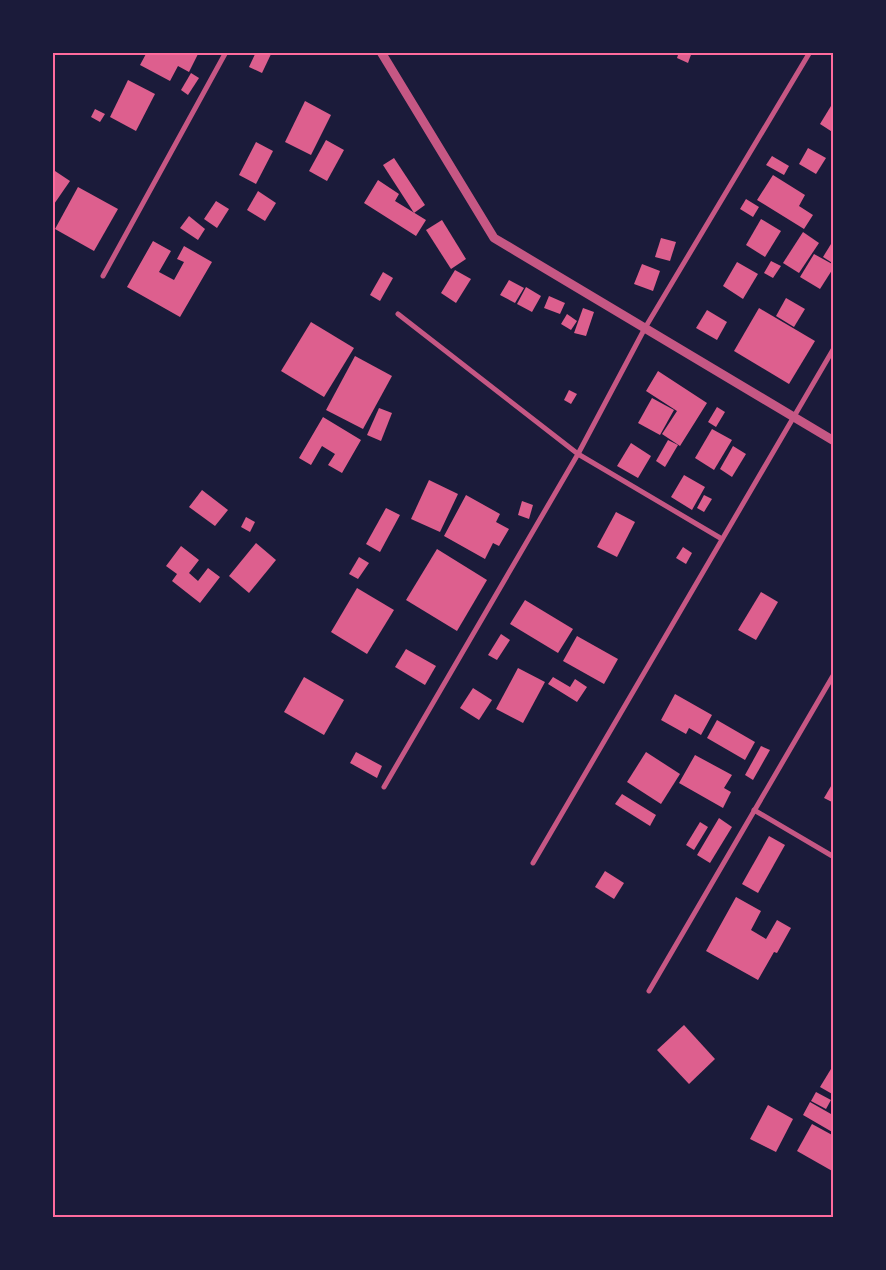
<svg xmlns="http://www.w3.org/2000/svg" width="886" height="1270" viewBox="0 0 886 1270" font-family="Lato,sans-serif">
<style>
.building{fill:#dd5f8e}
.lines{fill:none;stroke-linecap:round;stroke-linejoin:round}
.minor{stroke:#c65784;stroke-width:5}
.tertiary{stroke:#c65784;stroke-width:9}
.neatline{fill:none;stroke:#ff6b9d;stroke-width:2}
</style>
<rect width="100%" height="100%" fill="#1b1b3a"/>
<g class="building">
<polygon points="147,52 194,52 198,54 189,72 178,66 170,81 140,65"/>
<polygon points="256,52 272,52 262,73 249,67"/>
<polygon points="679,52 692,52 688,63 677,58"/>
<polygon points="191,73 199,78 188,95 181,90"/>
<polygon points="128,80 155,94 136,131 110,117"/>
<polygon points="305,101 331,115 311,155 285,142"/>
<polygon points="834,101 834,133 820,124"/>
<polygon points="95,109 105,114 100,122 91,117"/>
<polygon points="326,140 344,150 327,181 309,171"/>
<polygon points="256,142 273,151 256,184 239,175"/>
<polygon points="808,148 826,158 816,174 799,164"/>
<polygon points="772,156 789,166 784,175 766,165"/>
<polygon points="394,158 425,205 414,213 383,165"/>
<polygon points="52,169 70,181 52,207"/>
<polygon points="773,175 805,195 799,206 813,215 804,229 757,200"/>
<polygon points="378,180 399,194 395,201 426,220 416,236 364,203"/>
<polygon points="78,187 118,209 94,251 55,229"/>
<polygon points="258,191 276,203 265,221 247,210"/>
<polygon points="746,199 759,207 753,217 740,209"/>
<polygon points="216,201 229,209 217,228 204,219"/>
<polygon points="189,216 205,229 198,240 180,228"/>
<polygon points="761,219 781,231 765,257 746,245"/>
<polygon points="442,220 466,259 451,269 426,230"/>
<polygon points="803,232 819,243 799,273 783,263"/>
<polygon points="661,238 676,242 670,261 655,257"/>
<polygon points="153,241 171,251 159,272 174,280 184,262 177,259 184,246 212,262 180,317 127,287"/>
<polygon points="831,244 834,245 834,264 823,257"/>
<polygon points="814,254 834,265 834,267 820,289 800,277"/>
<polygon points="771,261 781,266 773,278 764,273"/>
<polygon points="737,262 758,274 743,299 723,286"/>
<polygon points="642,264 660,271 653,291 634,284"/>
<polygon points="455,270 471,279 456,303 441,293"/>
<polygon points="383,272 393,278 380,301 370,295"/>
<polygon points="509,280 524,288 515,303 500,295"/>
<polygon points="526,287 541,296 532,312 517,304"/>
<polygon points="549,296 565,303 560,314 544,308"/>
<polygon points="786,298 805,309 794,327 776,316"/>
<polygon points="583,308 594,312 586,336 574,333"/>
<polygon points="759,308 815,341 789,384 734,351"/>
<polygon points="707,310 727,322 717,340 696,328"/>
<polygon points="567,314 577,321 571,330 561,324"/>
<polygon points="311,322 354,348 324,397 281,371"/>
<polygon points="355,356 392,376 363,429 326,410"/>
<polygon points="658,371 707,403 680,446 662,434 677,411 646,391"/>
<polygon points="569,390 577,394 571,404 564,400"/>
<polygon points="652,398 674,410 660,435 638,423"/>
<polygon points="717,407 725,412 716,427 708,422"/>
<polygon points="379,408 392,413 381,441 367,435"/>
<polygon points="323,417 361,440 342,473 328,465 335,454 322,446 311,465 299,458"/>
<polygon points="712,429 732,440 714,470 695,458"/>
<polygon points="668,440 678,445 665,467 656,461"/>
<polygon points="631,443 651,456 638,478 617,466"/>
<polygon points="733,446 746,454 732,477 720,469"/>
<polygon points="684,475 705,487 692,510 671,497"/>
<polygon points="429,480 458,494 440,532 411,519"/>
<polygon points="202,490 228,510 215,526 189,507"/>
<polygon points="466,495 500,514 496,522 509,529 499,546 493,543 485,559 444,536"/>
<polygon points="704,495 712,499 704,512 697,508"/>
<polygon points="522,501 533,505 529,519 518,515"/>
<polygon points="386,508 400,515 380,552 366,544"/>
<polygon points="616,512 635,522 617,557 597,547"/>
<polygon points="246,517 255,522 250,532 241,527"/>
<polygon points="256,543 276,560 249,593 229,576"/>
<polygon points="181,546 199,560 189,573 198,581 208,568 220,577 200,603 172,581 177,574 166,566"/>
<polygon points="683,547 692,553 686,564 676,558"/>
<polygon points="437,549 487,580 457,631 406,600"/>
<polygon points="359,557 369,563 358,579 349,574"/>
<polygon points="357,588 394,610 367,654 331,632"/>
<polygon points="761,592 778,602 756,640 738,630"/>
<polygon points="525,600 573,629 558,653 510,624"/>
<polygon points="501,634 510,640 497,660 488,655"/>
<polygon points="577,636 618,659 604,684 563,661"/>
<polygon points="406,649 436,666 425,685 395,667"/>
<polygon points="518,668 545,682 523,723 496,709"/>
<polygon points="304,677 344,700 324,735 284,712"/>
<polygon points="553,677 570,687 575,679 587,687 577,702 548,684"/>
<polygon points="473,688 492,700 479,720 460,708"/>
<polygon points="675,694 712,715 701,735 689,728 686,734 661,720"/>
<polygon points="717,720 755,742 745,760 707,738"/>
<polygon points="761,746 770,750 753,780 745,775"/>
<polygon points="356,752 382,766 377,778 350,763"/>
<polygon points="646,752 680,774 661,804 627,782"/>
<polygon points="695,755 732,775 724,788 731,792 723,808 679,783"/>
<polygon points="834,781 834,803 824,798"/>
<polygon points="622,794 656,815 650,826 615,804"/>
<polygon points="719,818 732,827 710,863 697,855"/>
<polygon points="700,822 708,827 694,850 686,845"/>
<polygon points="769,836 785,845 758,893 742,884"/>
<polygon points="605,871 624,883 614,899 595,887"/>
<polygon points="736,897 761,911 751,930 766,939 777,920 791,928 777,953 774,952 758,980 706,951"/>
<polygon points="684,1025 715,1059 689,1084 657,1050"/>
<polygon points="834,1064 834,1095 820,1087"/>
<polygon points="816,1092 831,1100 826,1109 811,1101"/>
<polygon points="810,1102 831,1114 834,1109 834,1133 803,1115"/>
<polygon points="768,1105 793,1119 776,1152 750,1139"/>
<polygon points="812,1124 834,1136 834,1172 797,1151"/>
</g>
<g class="lines">
<g class="minor">
<polyline points="103,276 226,52"/>
<polyline points="398,314 578,454 722,539"/>
<polyline points="384,787 578,454 645,328 810,52"/>
<polyline points="754,810 834,857"/>
<polyline points="533,863 834,348"/>
<polyline points="649,991 834,674"/>
</g>
<polyline class="tertiary" points="381,52 494,238 834,441"/>
</g>
<rect width="886" height="1270" fill="none" stroke="#1b1b3a" stroke-width="108"/>
<rect x="54" y="54" width="778" height="1162" class="neatline"/>
</svg>
